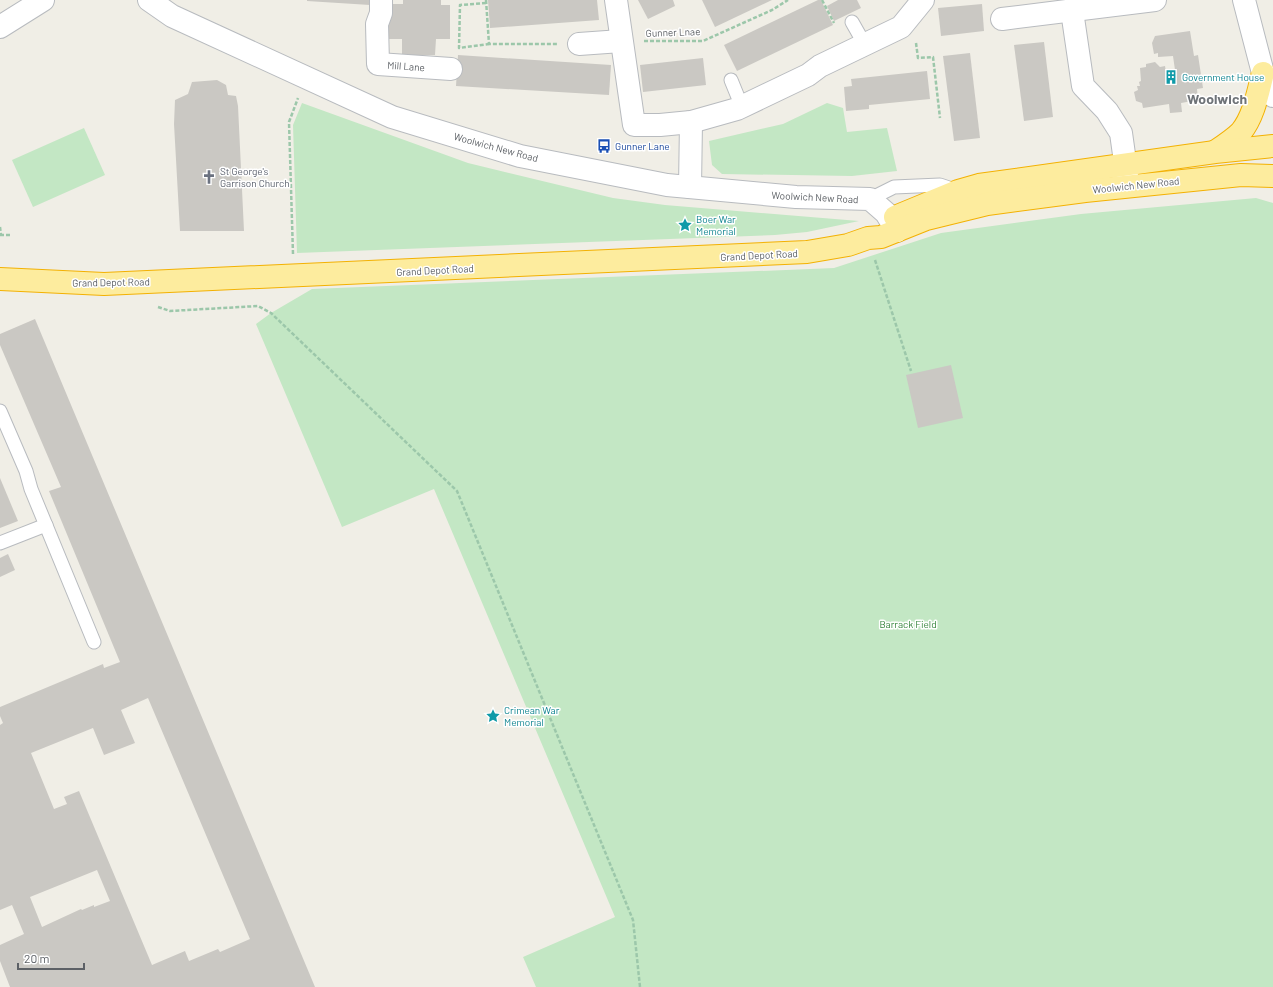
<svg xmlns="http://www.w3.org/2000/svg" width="1273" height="987" font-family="Barlow,sans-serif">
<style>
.green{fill:#c3e7c4}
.building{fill:#cac8c3;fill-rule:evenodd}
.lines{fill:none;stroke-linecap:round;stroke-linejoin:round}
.service-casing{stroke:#b8bbbf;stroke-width:15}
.minor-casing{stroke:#b8bbbf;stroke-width:24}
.tertiary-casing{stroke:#b8bbbf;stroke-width:24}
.trunk-casing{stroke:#f3b103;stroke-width:24}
.path{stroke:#9cc7aa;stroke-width:2.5;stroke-dasharray:4 2;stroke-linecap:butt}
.service{stroke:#fff;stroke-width:13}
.minor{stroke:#fff;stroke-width:22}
.tertiary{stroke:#fff;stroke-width:22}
.trunk{stroke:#fdec9e;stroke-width:22}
.labels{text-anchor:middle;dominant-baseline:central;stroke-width:3;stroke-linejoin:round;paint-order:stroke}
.street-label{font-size:10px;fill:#5d6166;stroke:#fff}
.culture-label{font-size:10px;fill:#0d838f;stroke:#fff;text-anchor:start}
.transit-label{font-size:10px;fill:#164399;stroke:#fff;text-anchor:start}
.worship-label{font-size:10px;fill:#5b616d;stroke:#fff;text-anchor:start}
.park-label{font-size:10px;fill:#36853d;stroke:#fff}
.district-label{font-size:14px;font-weight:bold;fill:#6e7378;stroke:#fff}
</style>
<rect width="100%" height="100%" fill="#f0eee6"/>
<g class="green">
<path d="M302,103L468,163L613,198L665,205L859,221L807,232L775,235L297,253L293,125Z"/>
<path d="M827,103L843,108L847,132L887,128L897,171L852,176L722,174L712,165L709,141L783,124Z"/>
<path d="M84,128L105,175L33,207L12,160Z"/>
<path d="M1256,198L1273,203V987H536L523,957L615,917L434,489L342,527L256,324L271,313L312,289L834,268L941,233L1081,214Z"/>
</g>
<g class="building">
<path d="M307,0H370V5L307,1Z"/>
<path d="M403,0H441V5H450V39H436L435,55H402V39H388L389,4H403Z"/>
<path d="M488,0H597L599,20L490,28Z"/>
<path d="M638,0H673L675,6L648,19Z"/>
<path d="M702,0H772L715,27Z"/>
<path d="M818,0H821L833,25L737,71L724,45Z"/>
<path d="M838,0H857L861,8L834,21L827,6Z"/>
<path d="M982,4L984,31L941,36L938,8Z"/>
<path d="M1190,31L1194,56L1198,55L1203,88L1197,89L1198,100L1181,103L1182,112L1170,113L1169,104L1143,108L1142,103L1136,101L1134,92L1138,90L1137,86H1140L1139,82L1141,81L1140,68L1146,67V64L1155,62L1160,67L1165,66L1166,72L1175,70L1173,56L1158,57V53L1154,54L1152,43L1155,36Z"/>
<path d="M1044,42L1053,117L1024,121L1014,45Z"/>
<path d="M970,53L980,138L954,141L943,56Z"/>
<path d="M458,55L611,65L609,95L456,86Z"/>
<path d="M703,58L706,85L643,92L640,65Z"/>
<path d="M927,71L930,99L869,105V109L846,111L844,87L852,86L851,79Z"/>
<path d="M217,80L226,85L228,95L236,96L238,106L244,231H180L174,124L175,100L188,94L192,82Z"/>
<path d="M35,319L315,987H10L0,961V945L24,934L12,905L0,910V725L3,723L0,716V707L103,664L104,668L120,662L49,491L61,487L0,345V334ZM148,698L250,939L220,952L218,949L189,961L185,951L152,965L79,791L64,797L67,804L54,809L31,753L93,728L104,755L135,743L121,710ZM97,870L110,901L94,907V905L82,910L81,909L42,927L30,897Z"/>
<path d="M951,365L963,418L918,428L906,375Z"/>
<path d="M0,478L18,521L0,528Z"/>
<path d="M8,554L15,570L0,577V558Z"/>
</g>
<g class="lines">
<defs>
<g id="service">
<path d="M852,22L865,45"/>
<path d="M731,80L742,107"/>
<path d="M870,199L894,187L940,185L958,191"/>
<path d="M0,411L26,471L31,489L94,642"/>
<path d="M0,543L46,525"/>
</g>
<g id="minor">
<path d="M149,0L172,16L392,117L520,156L667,185L796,197L870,199L886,213L897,231"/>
<path d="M381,0V13L377,24L378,64L451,69"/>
<path d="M616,0L634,125H660L691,122L737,109L808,75L820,66L901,27L923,0"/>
<path d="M1072,11L1083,86L1107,111L1121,133L1128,183"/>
<path d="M1002,19L1155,0"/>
<path d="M0,27L43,0"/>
<path d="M579,44L621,41"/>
<path d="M690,187L691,122"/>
</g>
<path id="tertiary" d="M1244,0L1263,73L1273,96"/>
<g id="trunk">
<path d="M1216,151C1225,145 1234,139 1241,132C1254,116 1258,92 1263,73"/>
<path d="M895,217L958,191L979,185L1215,152L1273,146"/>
<path d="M0,279L104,284L807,252L848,245L868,238L881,237L926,219L987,204L1085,191L1241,175L1273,176"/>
</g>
</defs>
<use href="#service" class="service-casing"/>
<use href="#minor" class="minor-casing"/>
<use href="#tertiary" class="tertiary-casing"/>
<use href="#trunk" class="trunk-casing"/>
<g class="path">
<path d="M486,0L489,44H558"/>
<path d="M822,0L834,23"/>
<path d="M486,3L460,5L459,48L489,44"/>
<path d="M644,41H703L772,10L788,0"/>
<path d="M916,43L918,58L933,57L940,118"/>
<path d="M0,227L1,235"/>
<path d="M0,235H12"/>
<path d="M293,254L289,122L298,98"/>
<path d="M875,260L911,371"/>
<path d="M158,307L170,311L258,306L271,313L457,491L633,920L640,987"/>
</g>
<use href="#service" class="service"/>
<use href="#minor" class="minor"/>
<use href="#tertiary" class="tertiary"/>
<use href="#trunk" class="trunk"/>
</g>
<defs>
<symbol id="building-bare" viewBox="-9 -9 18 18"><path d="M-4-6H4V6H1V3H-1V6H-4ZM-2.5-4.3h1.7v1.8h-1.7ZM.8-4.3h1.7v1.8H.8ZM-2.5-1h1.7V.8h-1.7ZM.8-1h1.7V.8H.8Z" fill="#0f9aa8" stroke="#fff" stroke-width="2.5" paint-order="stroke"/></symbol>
<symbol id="bus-bare" viewBox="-9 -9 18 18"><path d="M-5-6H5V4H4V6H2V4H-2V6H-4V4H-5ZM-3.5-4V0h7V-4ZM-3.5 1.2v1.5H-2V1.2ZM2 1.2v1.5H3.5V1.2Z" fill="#1a4fb4" stroke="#fff" stroke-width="2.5" paint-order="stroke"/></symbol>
<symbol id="church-bare" viewBox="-9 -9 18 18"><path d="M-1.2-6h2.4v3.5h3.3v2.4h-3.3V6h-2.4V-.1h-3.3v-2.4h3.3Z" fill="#6b7280" stroke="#fff" stroke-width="2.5" paint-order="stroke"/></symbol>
<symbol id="sight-bare" viewBox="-9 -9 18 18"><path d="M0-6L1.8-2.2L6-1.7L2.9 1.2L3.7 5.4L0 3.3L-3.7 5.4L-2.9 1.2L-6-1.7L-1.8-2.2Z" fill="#0f9aa8" stroke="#fff" stroke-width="2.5" paint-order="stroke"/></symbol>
</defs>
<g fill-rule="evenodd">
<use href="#building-bare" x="1161" y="67" width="20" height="20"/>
<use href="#bus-bare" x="594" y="136" width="20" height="20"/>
<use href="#church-bare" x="199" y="167" width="20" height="20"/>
<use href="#sight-bare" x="675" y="215" width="20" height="20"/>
<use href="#sight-bare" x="483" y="706" width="20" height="20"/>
</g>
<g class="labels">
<g class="street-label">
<text transform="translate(673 32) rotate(-2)">Gunner Lnae</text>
<text transform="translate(406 66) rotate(4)">Mill Lane</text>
<text transform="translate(496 147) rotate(15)">Woolwich New Road</text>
<text transform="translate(1136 185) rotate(-6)">Woolwich New Road</text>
<text transform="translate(815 197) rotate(3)">Woolwich New Road</text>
<text transform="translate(759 255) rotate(-3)">Grand Depot Road</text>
<text transform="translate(435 270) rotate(-3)">Grand Depot Road</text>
<text transform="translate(111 282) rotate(-1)">Grand Depot Road</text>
</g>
<g class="culture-label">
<text x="1182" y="77">Government House</text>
<text x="696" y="219">Boer War<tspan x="696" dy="12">Memorial</tspan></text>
<text x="504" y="710">Crimean War<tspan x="504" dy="12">Memorial</tspan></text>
</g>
<g class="transit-label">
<text x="615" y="146">Gunner Lane</text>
</g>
<g class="worship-label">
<text x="220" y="171">St George's<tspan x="220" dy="12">Garrison Church</tspan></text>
</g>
<g class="park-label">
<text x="908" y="624">Barrack Field</text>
</g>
<g class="district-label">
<text x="1217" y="98">Woolwich</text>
</g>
</g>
<path d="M18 963v6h66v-6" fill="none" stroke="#5d6166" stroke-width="2"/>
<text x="24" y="963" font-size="12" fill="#5d6166" stroke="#ffffff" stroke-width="3" paint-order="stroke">20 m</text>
</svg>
